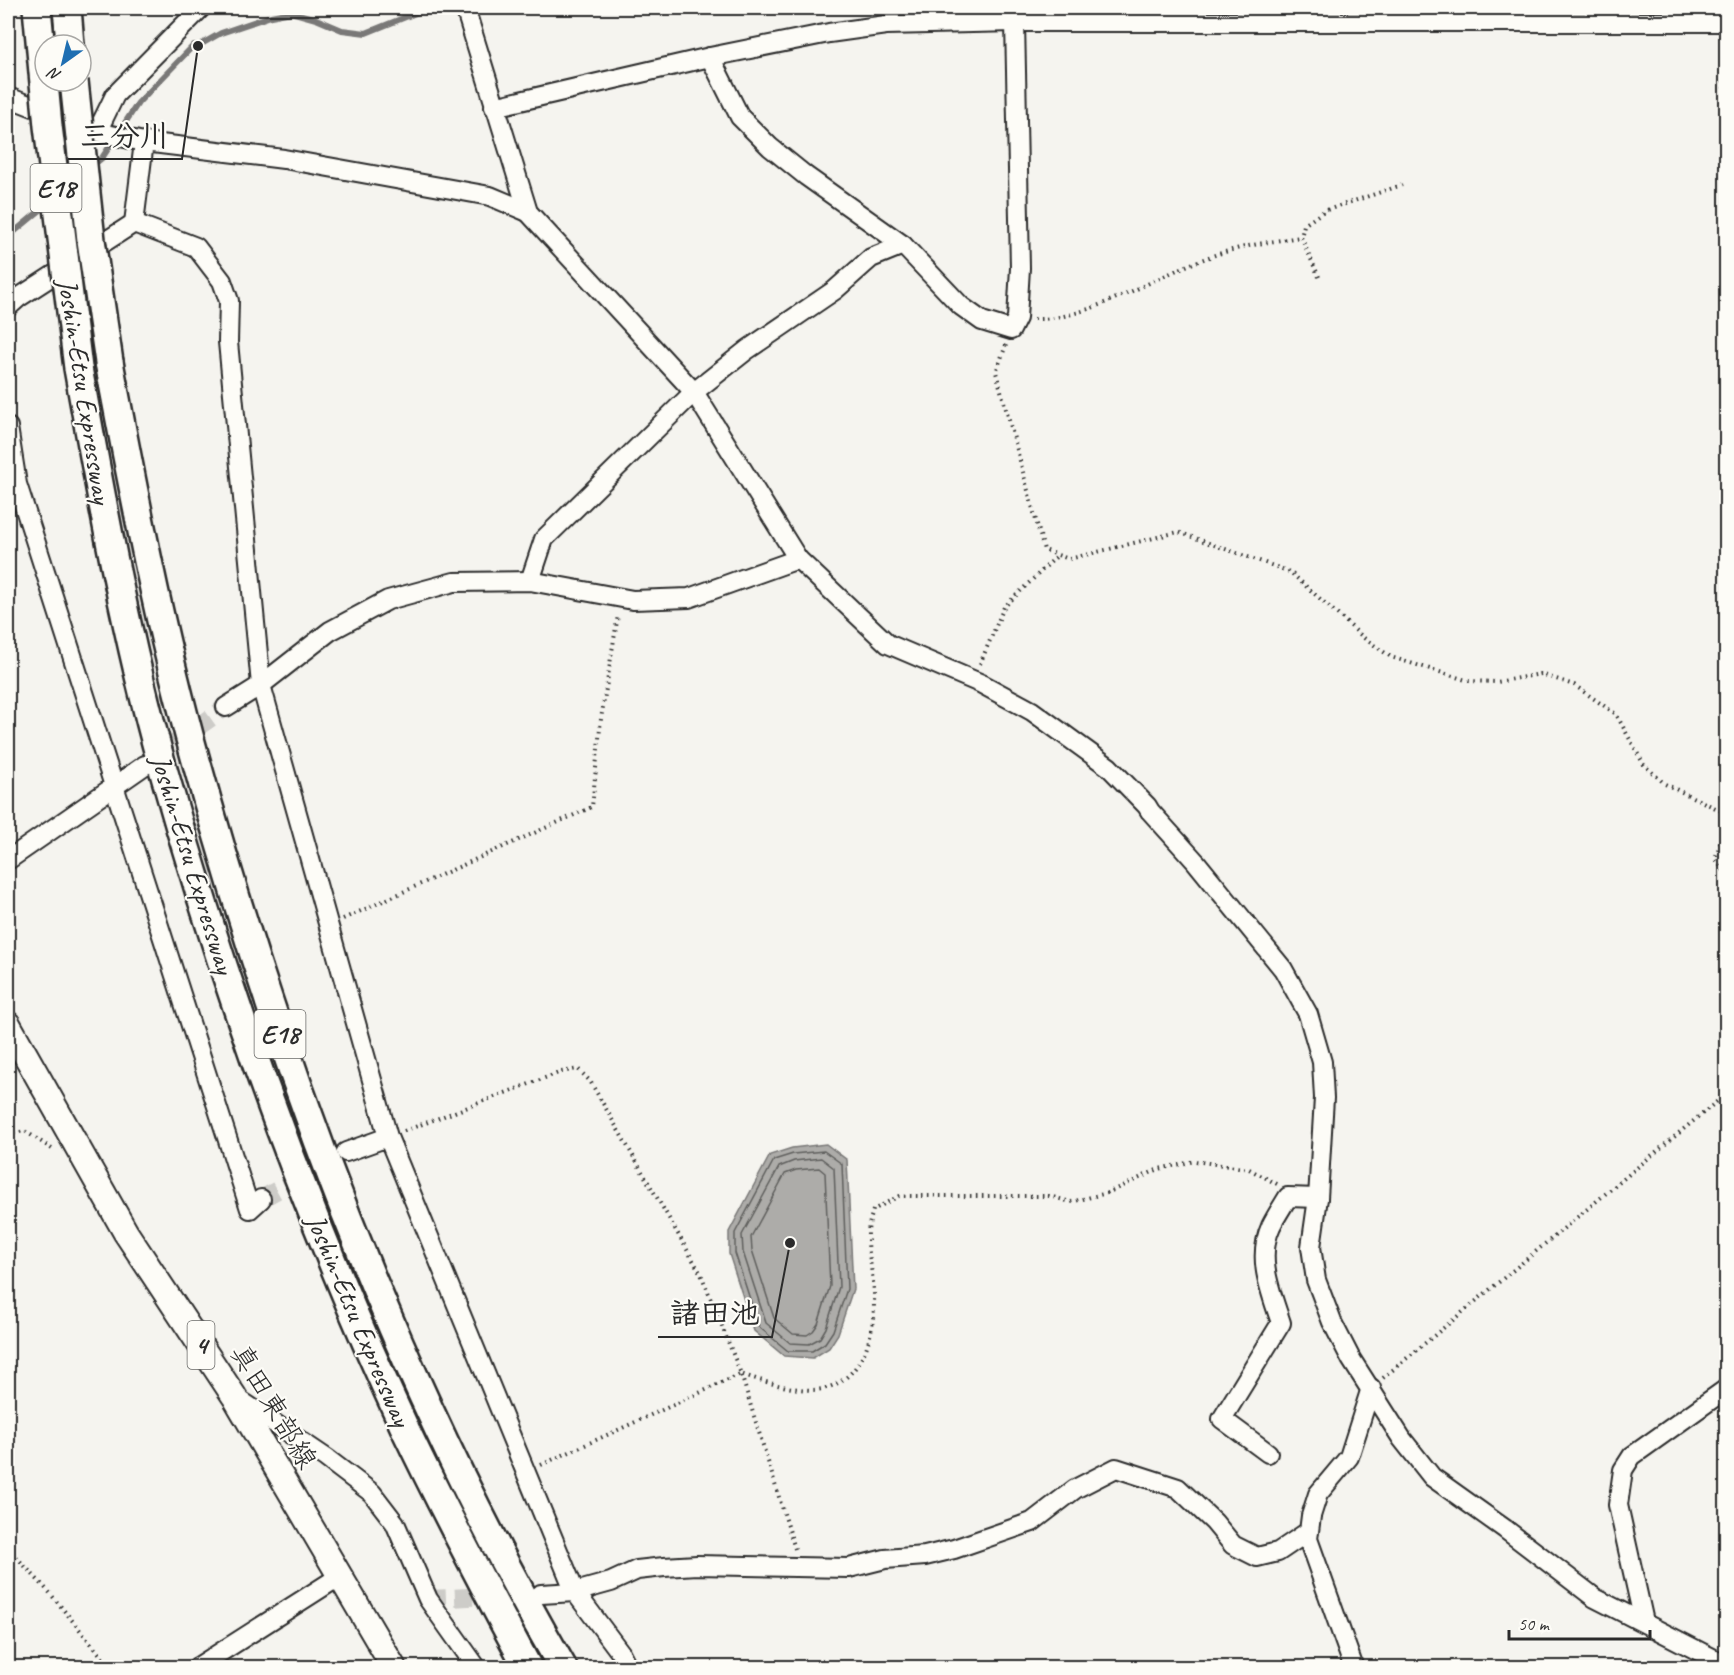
<svg xmlns="http://www.w3.org/2000/svg" width="1734" height="1675" font-family="Caveat,'Klee One',sans-serif">
<style>
.water{fill:#adaca9;stroke:#797877;stroke-width:1.5}
.lines{fill:none;stroke-linecap:round;stroke-linejoin:round}
.shore{stroke:#5f5f5d;stroke-width:1.5}
.stream{stroke:#797877;stroke-width:6}
.minor-tunnel{stroke:#cdccc8;stroke-width:18;stroke-dasharray:18 9;stroke-linecap:butt}
.minor-casing{stroke:#2b2b2b;stroke-width:22}
.major-casing{stroke:#2b2b2b;stroke-width:28}
.highway-casing{stroke:#2b2b2b;stroke-width:32}
.path{stroke:#2b2b2b;stroke-width:4;stroke-dasharray:1.5 4.5;stroke-linecap:butt}
.minor{stroke:#fdfcf7;stroke-width:18}
.major{stroke:#fdfcf7;stroke-width:24}
.highway{stroke:#fdfcf7;stroke-width:27}
.highway-bridge-casing{stroke:#2b2b2b;stroke-width:32;stroke-linecap:butt}
.highway-bridge{stroke:#fdfcf7;stroke-width:27}
.labels{text-anchor:middle;dominant-baseline:central;stroke-width:4.5;stroke-linejoin:round;paint-order:stroke}
.shield{fill:#fdfcf7;stroke:#6a6a68;stroke-width:1.5}
.shield-label{font-size:27px;font-weight:bold;fill:#2b2b2b}
.street-label{font-size:28px;fill:#2b2b2b;stroke:#fdfcf7}
.leader{fill:none;stroke:#2b2b2b;stroke-width:2}
.callout-dot{fill:#2b2b2b;stroke:#fdfcf7;stroke-width:2}
.callout-label{font-size:30px;text-anchor:middle;font-weight:bold;fill:#2b2b2b;stroke:#fdfcf7;stroke-width:4.5;stroke-linejoin:round;paint-order:stroke}
</style>
<rect width="100%" height="100%" fill="#f5f4ef"/>
<filter id="ink" filterUnits="userSpaceOnUse"><feTurbulence type="fractalNoise" baseFrequency=".0167" numOctaves="2"/><feDisplacementMap in="SourceGraphic" scale="12" xChannelSelector="R" yChannelSelector="G"/><feConvolveMatrix kernelMatrix="1 2 1 2 8 2 1 2 1" color-interpolation-filters="sRGB"/></filter>
<g filter="url(#ink)">
<path class="water" d="M826,1144L847,1160L853,1289L838,1334L829,1348L813,1358L784,1356L754,1331L729,1254V1232L770,1155L792,1148Z"/>
<g class="lines">
<g class="shore">
<path d="M824,1151L842,1164L847,1289L833,1331L825,1343L812,1351H788L759,1327L735,1253V1233L774,1160L793,1154Z"/>
<path d="M821,1158L834,1168L839,1287L826,1328L820,1338L809,1344L790,1343L766,1323L743,1252L742,1235L779,1167L794,1161Z"/>
<path d="M819,1168L825,1173L830,1286L818,1324L813,1331L807,1335L793,1334L774,1318L752,1250L751,1237L785,1174L796,1170Z"/>
</g>
<g class="stream">
<path d="M91,167L102,158L138,103L194,45L198,46L221,33L271,16L291,12L316,19L342,30L366,33L428,8"/>
<path d="M8,237L49,203"/>
</g>
<g class="minor-tunnel">
<path d="M152,760L226,707"/>
<path d="M261,1199L337,1157"/>
<path d="M428,1599L530,1594"/>
</g>
<defs>
<g id="minor">
<path d="M465,8L528,212L694,392L798,559L888,644L982,684L1032,711L1109,767L1147,806L1150,811L1196,862L1283,969L1308,1014L1322,1062L1324,1098L1318,1198L1311,1247L1316,1280L1332,1322L1351,1359L1402,1439L1432,1477L1505,1529L1595,1598L1726,1665"/>
<path d="M710,57L740,117L770,147L806,176L903,245L961,306L982,321L1011,330L1017,318L1020,268L1015,22"/>
<path d="M8,97L97,132L144,142L284,159L490,196L528,212"/>
<path d="M494,107L710,57L829,33L886,25L1015,22H1726"/>
<path d="M97,132L115,95L201,8"/>
<path d="M134,223L196,247L222,281L229,301L228,342L261,685L388,1137L575,1592L620,1652L628,1668"/>
<path d="M134,223L144,142"/>
<path d="M8,307L18,298L134,223"/>
<path d="M8,427L17,484L250,1209L261,1199"/>
<path d="M530,581L544,539L694,392L747,350L835,290L871,258L903,245"/>
<path d="M226,707L261,685L330,631L388,600L454,582L530,581L633,600L689,598L798,559"/>
<path d="M8,860L145,765"/>
<path d="M346,1152L388,1137"/>
<path d="M237,1398L326,1458L372,1493L395,1523L428,1599L477,1668"/>
<path d="M1268,1453L1222,1419L1281,1323C1271,1292 1256,1259 1271,1226C1276,1216 1282,1207 1288,1197L1318,1198"/>
<path d="M541,1594L575,1592L611,1582L637,1570L664,1567L697,1565L849,1568L885,1559L925,1556L954,1549L1032,1522L1075,1489L1116,1468L1178,1488L1214,1522L1233,1545L1257,1557L1278,1552L1309,1531"/>
<path d="M1644,1622L1618,1505L1623,1470L1632,1456L1726,1389"/>
<path d="M196,1668L340,1576"/>
<path d="M1354,1668L1308,1539L1311,1516L1318,1494L1349,1457L1371,1388"/>
</g>
<path id="major" d="M8,1024L126,1233L234,1396L394,1668"/>
<g id="highway">
<path d="M67,8L70,45"/>
<path d="M109,362C134,494 159,627 195,757C281,1069 400,1387 563,1668"/>
<path d="M78,368C102,502 126,637 163,769C227,996 307,1218 407,1433C445,1512 486,1590 528,1668"/>
</g>
</defs>
<use href="#minor" class="minor-casing"/>
<use href="#major" class="major-casing"/>
<use href="#highway" class="highway-casing"/>
<g class="path">
<path d="M1722,39L1726,116"/>
<path d="M1319,277L1301,237L1304,225L1324,211L1402,185"/>
<path d="M1034,319C1090,321 1161,272 1215,255C1243,246 1272,241 1301,237"/>
<path d="M1006,345L996,372L1044,550L1069,559L1178,532L1290,572L1364,638L1391,657L1469,681L1497,682L1541,674L1574,685L1616,714L1644,765L1665,784L1726,813"/>
<path d="M980,664L1004,607L1058,555"/>
<path d="M1726,826L1715,859L1726,873"/>
<path d="M343,919L592,807L601,719L618,615"/>
<path d="M404,1131L561,1072L578,1069L590,1081L701,1274L741,1374L795,1549"/>
<path d="M8,1134L25,1131L55,1151"/>
<path d="M1383,1378L1726,1094"/>
<path d="M541,1465L741,1374C761,1381 805,1395 826,1388C863,1377 874,1336 874,1302C875,1279 867,1256 868,1233C868,1226 871,1218 873,1210L899,1196H1049L1071,1202L1107,1193L1159,1169L1195,1161L1249,1169L1279,1185"/>
<path d="M8,1548L49,1592L111,1668"/>
</g>
<use href="#minor" class="minor"/>
<use href="#major" class="major"/>
<use href="#highway" class="highway"/>
<defs>
<g id="highway-bridge">
<path d="M37,8L48,126L78,368"/>
<path d="M74,81L91,240L109,362"/>
</g>
</defs>
<use href="#highway-bridge" class="highway-bridge-casing"/>
<use href="#highway-bridge" class="highway-bridge"/>
</g>
</g>
<g class="labels">
<g class="shield">
<rect x="30.5" y="164" width="51" height="48" rx="4.5"/>
<rect x="254.5" y="1010" width="51" height="48" rx="4.5"/>
<rect x="187.5" y="1321" width="27" height="48" rx="4.5"/>
</g>
<g class="shield-label">
<text x="56" y="188">E18</text>
<text x="280" y="1034">E18</text>
<text x="201" y="1345">4</text>
</g>
<g class="street-label">
<text transform="translate(85 391) rotate(81)">Joshin-Etsu Expressway</text>
<text transform="translate(193 864) rotate(73)">Joshin-Etsu Expressway</text>
<text transform="translate(359 1320) rotate(67)">Joshin-Etsu Expressway</text>
<text transform="translate(274 1406) rotate(59)">真田東部線</text>
</g>
</g>
<path class="leader" d="M198 46L182 159H68M790 1243L772 1337H658"/>
<g class="callout-dot">
<circle cx="198" cy="46" r="6"/>
<circle cx="790" cy="1243" r="6"/>
</g>
<g class="callout-label">
<text x="125" y="146">三分川</text>
<text x="715" y="1323">諸田池</text>
</g>
<rect width="1734" height="1675" fill="none" stroke="#fdfcf7" stroke-width="30"/>
<rect x="15" y="15" width="1704" height="1645" fill="none" stroke="#2b2b2b" stroke-width="2" filter="url(#ink)"/>
<g transform="translate(63 63) rotate(214)"><circle r="28" fill="#fdfcf7" stroke="#a9a8a5" stroke-width="1.5"/>
<path d="M0-4.5L10 22L0 15L-10 22Z" fill="#1f6fb2"/>
<text y="-9" font-size="16" font-weight="bold" text-anchor="middle" fill="#2b2b2b">N</text>
</g>
<path d="M1509 1630v9h141v-9" fill="none" stroke="#2b2b2b" stroke-width="3"/>
<text x="1518" y="1630" font-size="18" fill="#2b2b2b" stroke="#fdfcf7" stroke-width="4.5" paint-order="stroke">50 m</text>
</svg>
